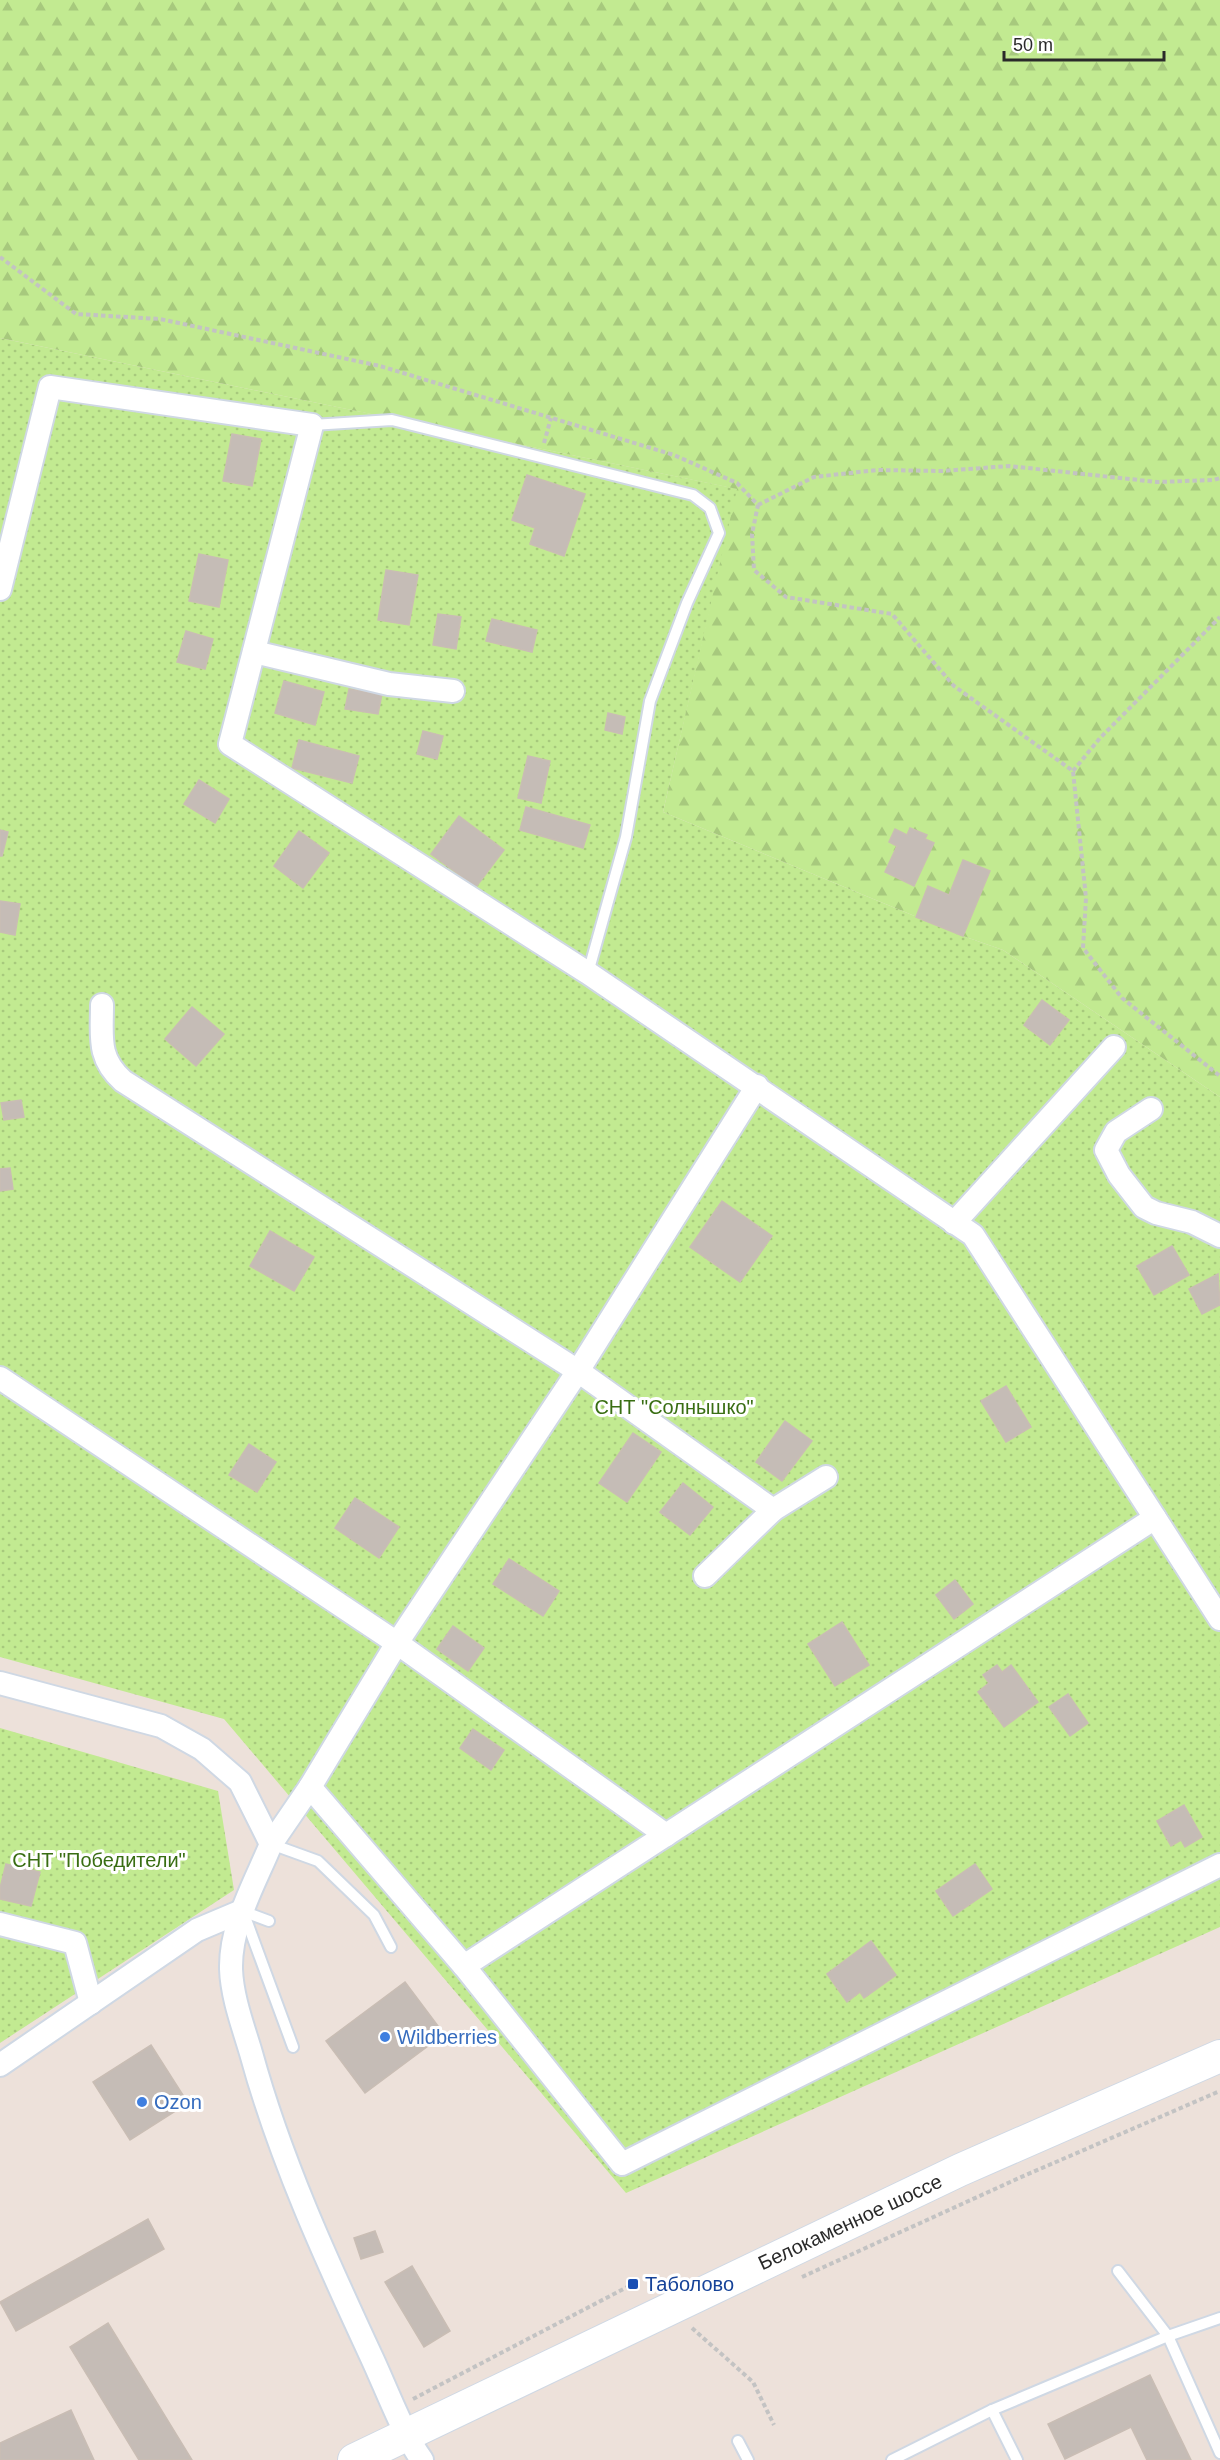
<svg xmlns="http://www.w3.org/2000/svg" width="1220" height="2460" font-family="Helvetica,sans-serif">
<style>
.green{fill:url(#green-dots)}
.forest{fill:url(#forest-firs)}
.building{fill:#c5bcb6;stroke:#c9bdb4;stroke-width:1.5}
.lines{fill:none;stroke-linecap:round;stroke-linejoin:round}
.lane-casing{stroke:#cfd8e4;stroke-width:14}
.street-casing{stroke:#cfd8e4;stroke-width:26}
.secondary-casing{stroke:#cfd8e4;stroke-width:34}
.path{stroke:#c3c3c3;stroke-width:4;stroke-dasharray:4.5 3;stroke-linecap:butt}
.lane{stroke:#fff;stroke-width:10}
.street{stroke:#fff;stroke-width:22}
.secondary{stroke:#fff;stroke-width:32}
.shop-dot{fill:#3f7fe0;stroke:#fff;stroke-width:2}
.transit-dot{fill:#1a4fb4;stroke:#fff;stroke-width:2}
.labels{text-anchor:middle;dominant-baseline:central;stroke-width:6;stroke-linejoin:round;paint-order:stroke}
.park-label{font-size:20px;fill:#396e13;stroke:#fff}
.shop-label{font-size:20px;fill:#366cbe;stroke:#fff;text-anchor:start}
.street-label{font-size:20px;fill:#2a2a2a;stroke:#fff}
.transit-label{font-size:20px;fill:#164399;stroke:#fff;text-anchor:start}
</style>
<defs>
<pattern id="green-dots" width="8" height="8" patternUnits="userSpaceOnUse" patternTransform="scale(1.5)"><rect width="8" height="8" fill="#c2ea91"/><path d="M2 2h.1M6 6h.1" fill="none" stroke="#a7c97d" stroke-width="1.8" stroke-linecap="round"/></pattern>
<pattern id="forest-firs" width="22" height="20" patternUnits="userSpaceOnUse" patternTransform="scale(1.5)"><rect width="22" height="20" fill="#c2ea91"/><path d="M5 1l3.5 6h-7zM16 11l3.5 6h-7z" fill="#a7c97d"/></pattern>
</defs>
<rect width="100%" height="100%" fill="#ede1da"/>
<g class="green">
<path d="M0,338L738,489L663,812L963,936L1003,950L1220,1097V1927L626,2193L224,1719L0,1657Z"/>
<path d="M0,1728L218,1791L234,1890L0,2043Z"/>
</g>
<path class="forest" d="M0,0H1220V1097L1003,950L963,936L663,812L737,489L0,338Z"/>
<g class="building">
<path d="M232,434L261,439L252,486L223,481Z"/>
<path d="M527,475L585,494L564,556L530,544L535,528L512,520Z"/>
<path d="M199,554L228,560L219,607L189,601Z"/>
<path d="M386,570L418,575L409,625L378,620Z"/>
<path d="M438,614L461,617L456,649L433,645Z"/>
<path d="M492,619L537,630L532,652L486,641Z"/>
<path d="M186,631L213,639L205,669L177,662Z"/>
<path d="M284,681L324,692L315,725L275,713Z"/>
<path d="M349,689L382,694L378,714L345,709Z"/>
<path d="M608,713L625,717L622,734L605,730Z"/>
<path d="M423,731L443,736L437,759L417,754Z"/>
<path d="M299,740L359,756L352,783L292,768Z"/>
<path d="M528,756L550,761L541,803L518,798Z"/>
<path d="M199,780L229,799L215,823L184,804Z"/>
<path d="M526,807L590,825L583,848L520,830Z"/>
<path d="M459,816L504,850L476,887L431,854Z"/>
<path d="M910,828L927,835L925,839L934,843L914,886L885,872L897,846L889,842L895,829L907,835Z"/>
<path d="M0,830L8,832L2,856H0Z"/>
<path d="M299,831L329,853L303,888L274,866Z"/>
<path d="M963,860L990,871L963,936L916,917L928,886L949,895Z"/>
<path d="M0,901L20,904L15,935L0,932Z"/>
<path d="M1042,1000L1069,1020L1050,1045L1024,1025Z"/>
<path d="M192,1007L224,1034L196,1066L165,1039Z"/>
<path d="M21,1100L24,1117L4,1120L1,1103Z"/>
<path d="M10,1168L13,1189L0,1191V1169Z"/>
<path d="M722,1201L772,1236L740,1282L690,1247Z"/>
<path d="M270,1231L314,1257L294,1291L250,1266Z"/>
<path d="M1172,1246L1189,1275L1154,1295L1137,1266Z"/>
<path d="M1218,1274L1220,1305L1202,1314L1189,1289Z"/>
<path d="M1006,1386L1031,1427L1006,1442L981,1401Z"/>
<path d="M785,1421L812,1441L782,1481L756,1462Z"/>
<path d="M633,1433L661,1452L627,1502L599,1483Z"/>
<path d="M249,1444L276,1462L257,1492L229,1475Z"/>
<path d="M683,1483L713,1507L690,1535L660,1512Z"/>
<path d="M355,1498L399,1527L379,1558L335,1528Z"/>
<path d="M509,1559L559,1591L543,1616L493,1584Z"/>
<path d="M955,1580L973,1604L954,1619L936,1595Z"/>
<path d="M842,1622L869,1665L835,1686L808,1644Z"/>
<path d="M453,1626L484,1648L468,1671L437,1649Z"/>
<path d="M997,1665L1002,1672L1011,1665L1038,1702L1004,1727L978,1692L989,1683L983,1675Z"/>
<path d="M1068,1694L1088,1723L1070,1736L1049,1707Z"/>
<path d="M473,1729L504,1750L491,1770L460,1748Z"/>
<path d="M1184,1805L1202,1837L1185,1847L1181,1840L1171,1846L1157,1821Z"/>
<path d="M6,1864L40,1872L31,1906L0,1899V1888Z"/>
<path d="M975,1864L992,1889L953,1916L936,1891Z"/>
<path d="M871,1941L896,1975L864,1998L860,1992L847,2002L827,1974Z"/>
<path d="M405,1982L444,2034L365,2093L326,2041Z"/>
<path d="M151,2045L188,2103L130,2140L93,2082Z"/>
<path d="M148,2219L164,2249L16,2331L0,2302Z"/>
<path d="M375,2231L383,2252L361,2259L354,2238Z"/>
<path d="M412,2266L450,2331L424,2347L385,2282Z"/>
<path d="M108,2323L192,2460H139L70,2347Z"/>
<path d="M1150,2375L1191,2460H1147L1131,2427L1065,2459L1048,2424Z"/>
<path d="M71,2410L94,2460H0V2443Z"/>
</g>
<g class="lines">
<defs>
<g id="lane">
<path d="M312,425L392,420L693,495L710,508L719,533L687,603L650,701L626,837L588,973"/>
<path d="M271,1844L318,1861L374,1915L391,1947"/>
<path d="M242,1911L269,1921"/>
<path d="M244,1914L293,2047"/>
<path d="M1220,2318L1168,2336L1220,2453"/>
<path d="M992,2410L1017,2460"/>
<path d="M738,2441L748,2460"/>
<path d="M892,2460L992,2410L1168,2336L1118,2271"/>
</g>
<g id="street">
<path d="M0,589L50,387L312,425L230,744L588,973L973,1235L1220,1619"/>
<path d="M254,652L389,684L453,691"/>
<path d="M102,1005C102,1037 97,1058 123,1081L578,1371L773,1510"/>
<path d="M1151,1109L1116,1132L1106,1150L1119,1175L1144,1207L1156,1213L1192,1222L1220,1236"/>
<path d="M954,1223L1114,1047"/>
<path d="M0,1378L397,1643L666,1835"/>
<path d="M705,1576L773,1510L826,1477"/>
<path d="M0,1683L161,1726L202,1749L240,1782L271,1844C255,1883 230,1925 231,1969C232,1997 243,2026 251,2053C280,2159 326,2259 372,2358C386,2388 403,2434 422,2460"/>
<path d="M310,1787L464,1966L622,2164L1220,1865"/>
<path d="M271,1844L310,1787L397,1643L578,1371L757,1086"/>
<path d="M0,1924L75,1943L91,2003"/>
<path d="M464,1966L1155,1518"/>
<path d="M0,2065L197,1930L242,1911"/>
</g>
<path id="secondary" d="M354,2460L960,2170L1220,2056"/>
</defs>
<use href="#lane" class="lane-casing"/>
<use href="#street" class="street-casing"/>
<use href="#secondary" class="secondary-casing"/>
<g class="path">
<path d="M0,257L76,314L160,319L380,366L674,455L737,483L758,505L752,534L754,570L786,597L892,614L954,686L1073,771L1086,898L1083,948L1122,998L1220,1076"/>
<path d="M544,443L551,418"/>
<path d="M758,505L814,477L877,470L942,471L1009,466L1157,482L1214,480L1220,478"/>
<path d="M1073,771L1100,738L1220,617"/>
<path d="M802,2277L1019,2178L1220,2091"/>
<path d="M692,2328L753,2382L774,2425"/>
<path d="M413,2399L633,2284"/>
</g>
<use href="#lane" class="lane"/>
<use href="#street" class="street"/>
<use href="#secondary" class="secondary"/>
</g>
<g class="shop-dot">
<circle cx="385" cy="2037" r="6"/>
<circle cx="142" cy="2102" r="6"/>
</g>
<rect class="transit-dot" x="627" y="2278" width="12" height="12" rx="3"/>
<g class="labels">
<g class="park-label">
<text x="674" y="1407">СНТ "Солнышко"</text>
<text x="99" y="1860">СНТ "Победители"</text>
</g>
<g class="shop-label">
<text x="397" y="2037">Wildberries</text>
<text x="154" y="2102">Ozon</text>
</g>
<g class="street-label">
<text transform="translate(850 2222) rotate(-25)">Белокаменное шоссе</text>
</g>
<g class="transit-label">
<text x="645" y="2284">Таболово</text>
</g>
</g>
<path d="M1004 51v9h160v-9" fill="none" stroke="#2a2a2a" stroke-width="3"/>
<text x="1013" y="51" font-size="18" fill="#2a2a2a" stroke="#ffffff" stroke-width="4.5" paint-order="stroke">50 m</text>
</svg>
